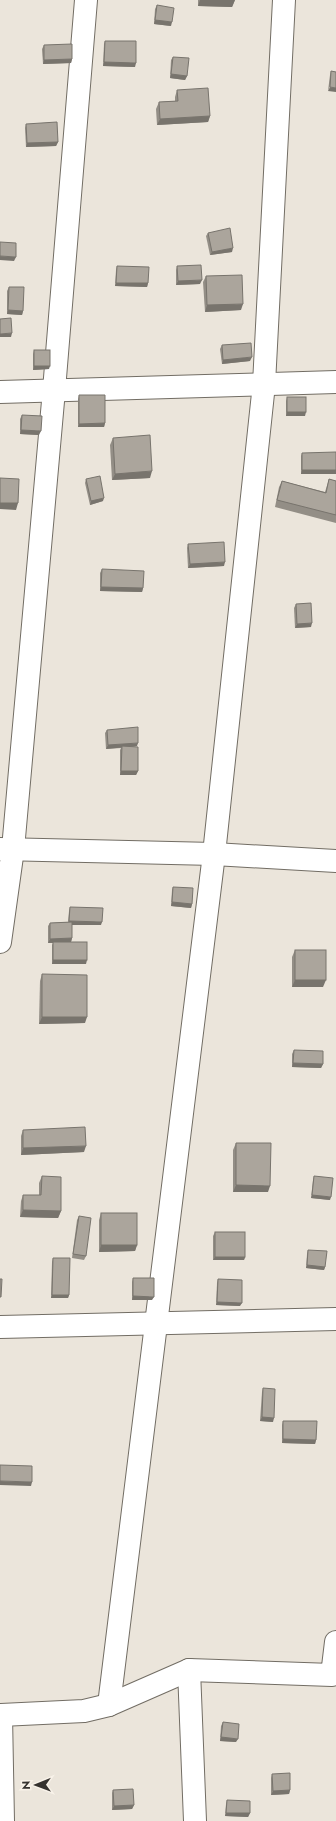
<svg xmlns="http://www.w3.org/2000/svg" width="336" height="1821" font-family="Jost,sans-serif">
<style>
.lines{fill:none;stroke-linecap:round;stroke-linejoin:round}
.minor-casing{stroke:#726d64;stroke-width:24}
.minor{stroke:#fff;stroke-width:22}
.wall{fill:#938e86}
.shaded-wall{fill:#78746d}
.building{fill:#aba59c;stroke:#78746d}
</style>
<rect width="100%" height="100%" fill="#ebe5db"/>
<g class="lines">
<defs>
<g id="minor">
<path d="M0,392L336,382"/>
<path d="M0,849L214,854L336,861"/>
<path d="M0,942L13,849L54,390L86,0"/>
<path d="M0,1327L336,1319"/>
<path d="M189,1670L195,1821"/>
<path d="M109,1705L214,854L264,384L284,0"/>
<path d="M3,1821L1,1715L84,1711L109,1705L189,1670L332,1675L336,1642"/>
</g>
</defs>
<use href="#minor" class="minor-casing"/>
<use href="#minor" class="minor"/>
</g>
<g class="wall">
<path d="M198,0H235L232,7L198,6Z"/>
<path d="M157,5L171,26L154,24L155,9Z"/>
<path d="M105,41L135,67L103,66L104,44Z"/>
<path d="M44,45L72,59L71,63L43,64L42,49Z"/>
<path d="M173,57L187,76L185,80L170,78L171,60Z"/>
<path d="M331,71L336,72L328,91L330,75Z"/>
<path d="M177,90L210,116L208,122L157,125L156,109L159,102L175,101V97Z"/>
<path d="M26,124L58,142L56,146L26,147L25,128Z"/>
<path d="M208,233L232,252L210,255L206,236Z"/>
<path d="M117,266L148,283L147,287L115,286L116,270Z"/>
<path d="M177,266L200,284L176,285V270Z"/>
<path d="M206,276L241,310L205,312L203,282Z"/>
<path d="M9,287L23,311L22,315L7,314V291Z"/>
<path d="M222,345L250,361L222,364L220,349Z"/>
<path d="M34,350L49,369L33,370V354Z"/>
<path d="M79,395L105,423L104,427H78V399Z"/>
<path d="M287,397L305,416H286V401Z"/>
<path d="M22,415L39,435L20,434V419Z"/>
<path d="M113,438L150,478L112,480L110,445Z"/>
<path d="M302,453L336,474H301V456Z"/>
<path d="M86,479L103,501L90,505L85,483Z"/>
<path d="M329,479L336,481V523L275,507L279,487L282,481L325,492Z"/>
<path d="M188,544L224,566L188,568L187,548Z"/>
<path d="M102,569L143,588L142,592L100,591V573Z"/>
<path d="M296,604L311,627L295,628L294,608Z"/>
<path d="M107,730L137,746L132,747L138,771L136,775H120V750L121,748L106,749L105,733Z"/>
<path d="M173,887L192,904L191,908L171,906L172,890Z"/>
<path d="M70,907L101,925H72V938L71,942L86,964H52V945L53,943H48V926L50,923L68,922L69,911Z"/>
<path d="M295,950L323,987H292V957Z"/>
<path d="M42,974L85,1023L39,1024L40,981Z"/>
<path d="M294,1050L323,1064L321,1068L292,1067V1054Z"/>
<path d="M23,1130L84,1152L21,1155V1136Z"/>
<path d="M236,1143L268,1192H233V1150Z"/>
<path d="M42,1176L61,1211L58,1218L20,1217L21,1201L23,1195H39V1183Z"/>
<path d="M314,1176L330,1200L311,1198L313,1180Z"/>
<path d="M101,1213L137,1245L135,1251L99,1252V1220Z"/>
<path d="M79,1216L86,1256L84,1260L72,1258L77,1220Z"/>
<path d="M215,1232L245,1257L244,1260H213V1236Z"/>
<path d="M308,1250L325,1267L324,1270L306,1268L307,1254Z"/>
<path d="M53,1258L69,1295L68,1298H51L52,1262Z"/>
<path d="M133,1278L152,1300H132V1282Z"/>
<path d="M218,1279L240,1306L216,1305L217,1283Z"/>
<path d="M263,1388L273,1422L260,1421L262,1392Z"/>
<path d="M283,1421L316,1440L315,1444L282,1443V1425Z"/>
<path d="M223,1722L236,1742L220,1741L221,1726Z"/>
<path d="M272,1774L290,1790L289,1794L271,1795V1778Z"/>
<path d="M113,1790L134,1805L132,1809L112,1810V1793Z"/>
<path d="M227,1800L250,1813L248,1817L225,1816L226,1804Z"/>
</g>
<g class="shaded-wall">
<path d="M200,0H235L232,7L198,6Z"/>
<path d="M155,20L172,22L171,26L154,24Z"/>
<path d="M72,59L71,63L43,64L44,60Z"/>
<path d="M104,62L136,63L135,67L103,66Z"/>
<path d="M171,74L187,76L185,80L170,78Z"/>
<path d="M330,87L336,88V92L328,91Z"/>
<path d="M210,116L208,122L157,125L160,119Z"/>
<path d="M58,142L56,146L26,147L27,143Z"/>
<path d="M233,248L232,252L210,255L212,252Z"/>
<path d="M0,256L16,257L14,261L0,260Z"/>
<path d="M202,280L200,284L176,285L178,281Z"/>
<path d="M116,283H148L147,287L115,286Z"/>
<path d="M243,304L241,310L205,312L207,305Z"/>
<path d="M8,310L23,311L22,315L7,314Z"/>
<path d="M12,333L11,337H0V334Z"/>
<path d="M252,357L250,361L222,364L223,360Z"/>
<path d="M34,366H50L49,369L33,370Z"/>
<path d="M287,412H306L305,416H286Z"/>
<path d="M105,423L104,427H78L79,424Z"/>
<path d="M21,430L41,431L39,435L20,434Z"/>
<path d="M302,470H336V474H301Z"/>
<path d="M152,471L150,478L112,480L115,474Z"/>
<path d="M104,498L103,501L90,505L91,501Z"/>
<path d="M0,503H18L16,510L0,509Z"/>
<path d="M225,562L224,566L188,568L190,564Z"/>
<path d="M101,587L143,588L142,592L100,591Z"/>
<path d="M312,623L311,627L295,628L297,624Z"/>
<path d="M138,743L137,746L106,749L108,745Z"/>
<path d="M121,771H138L136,775H120Z"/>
<path d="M172,902L192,904L191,908L171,906Z"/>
<path d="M69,921L102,922L101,925H68Z"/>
<path d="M72,938L71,942L48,943L50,939Z"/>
<path d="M53,960H87L86,964H52Z"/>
<path d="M295,980H326L323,987H292Z"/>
<path d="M42,1017H87L85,1023L39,1024Z"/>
<path d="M293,1063L323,1064L321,1068L292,1067Z"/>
<path d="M86,1146L84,1152L21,1155L23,1148Z"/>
<path d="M236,1185L270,1186L268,1192H233Z"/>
<path d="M312,1195L331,1197L330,1200L311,1198Z"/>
<path d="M23,1210L61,1211L58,1218L20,1217Z"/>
<path d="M101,1245H137L135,1251L99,1252Z"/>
<path d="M215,1257H245L244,1260H213Z"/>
<path d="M307,1265L325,1267L324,1270L306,1268Z"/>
<path d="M52,1295H69L68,1298H51Z"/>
<path d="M133,1296L154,1297L152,1300H132Z"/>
<path d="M217,1302L242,1303L240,1306L216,1305Z"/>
<path d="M262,1417L274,1418L273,1422L260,1421Z"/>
<path d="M283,1439L316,1440L315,1444L282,1443Z"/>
<path d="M0,1481L32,1482L31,1486L0,1485Z"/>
<path d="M221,1737L238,1739L236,1742L220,1741Z"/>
<path d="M290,1790L289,1794L271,1795L273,1791Z"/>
<path d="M134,1805L132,1809L112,1810L114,1806Z"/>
<path d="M226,1813H250L248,1817L225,1816Z"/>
</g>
<g class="building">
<path d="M157,5L174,8L172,22L155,20Z"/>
<path d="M105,41H136V63L104,62Z"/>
<path d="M72,44V59L44,60V45Z"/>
<path d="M173,57L189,58L187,76L171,74Z"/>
<path d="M331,71L336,72V88L330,87Z"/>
<path d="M208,88L210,116L160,119L159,102L178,101L177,90Z"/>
<path d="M57,122L58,142L27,143L26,124Z"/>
<path d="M230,228L233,248L212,252L208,233Z"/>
<path d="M0,242L16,243V257L0,256Z"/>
<path d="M201,265L202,280L178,281L177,266Z"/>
<path d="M117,266L149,267L148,283H116Z"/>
<path d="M242,275L243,304L207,305L206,276Z"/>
<path d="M9,287H24L23,311L8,310Z"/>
<path d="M11,318L12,333L0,334V319Z"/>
<path d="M251,343L252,357L223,360L222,345Z"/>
<rect x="34" y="350" width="16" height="16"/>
<path d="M79,395H105V423L79,424Z"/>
<rect x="287" y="397" width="19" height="15"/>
<path d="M22,415L42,416L41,431L21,430Z"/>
<path d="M150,435L152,471L115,474L113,438Z"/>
<path d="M336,452V470H302V453Z"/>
<path d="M100,476L104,498L91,501L86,479Z"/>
<path d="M0,478L19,479L18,503H0Z"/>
<path d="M329,479L336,481V515L277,500L282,481L326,493Z"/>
<path d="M224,542L225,562L190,564L188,544Z"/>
<path d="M102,569L144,571L143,588L101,587Z"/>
<path d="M311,603L312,623L297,624L296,604Z"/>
<path d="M138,727V743L108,745L107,730Z"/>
<path d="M122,746L138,747V771H121Z"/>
<path d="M173,887L193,888L192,904L172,902Z"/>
<path d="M70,907L103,908L102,922L69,921Z"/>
<path d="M72,922V938L50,939V923Z"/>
<rect x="53" y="942" width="34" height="18"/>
<rect x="295" y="950" width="31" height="30"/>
<path d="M42,974L87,975V1017H42Z"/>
<path d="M294,1050L323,1051V1064L293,1063Z"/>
<path d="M85,1127L86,1146L23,1148V1130Z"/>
<path d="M236,1143H271L270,1186L236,1185Z"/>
<path d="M42,1176L61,1177V1211L23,1210V1195H41Z"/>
<path d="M314,1176L333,1178L331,1197L312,1195Z"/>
<rect x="101" y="1213" width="36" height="32"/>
<path d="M79,1216L91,1218L86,1256L73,1254Z"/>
<rect x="215" y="1232" width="30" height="25"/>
<path d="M308,1250L327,1251L325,1267L307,1265Z"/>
<path d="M53,1258H70L69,1295H52Z"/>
<path d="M133,1278H154V1297L133,1296Z"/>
<path d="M0,1279H2L1,1297H0Z"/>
<path d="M218,1279L242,1280V1303L217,1302Z"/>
<path d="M263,1388L275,1389L274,1418L262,1417Z"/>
<path d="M283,1421H317L316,1440L283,1439Z"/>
<path d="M0,1465L32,1466V1482L0,1481Z"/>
<path d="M223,1722L239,1724L238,1739L221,1737Z"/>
<path d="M290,1773V1790L273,1791L272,1774Z"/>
<path d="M133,1789L134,1805L114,1806L113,1790Z"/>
<path d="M227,1800L250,1801V1813H226Z"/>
</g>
<g transform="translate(36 1785) rotate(269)" stroke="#f8f2e9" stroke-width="3" paint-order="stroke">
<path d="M0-3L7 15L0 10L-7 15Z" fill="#35322f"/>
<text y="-6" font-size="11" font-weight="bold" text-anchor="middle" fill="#35322f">N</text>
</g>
</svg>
